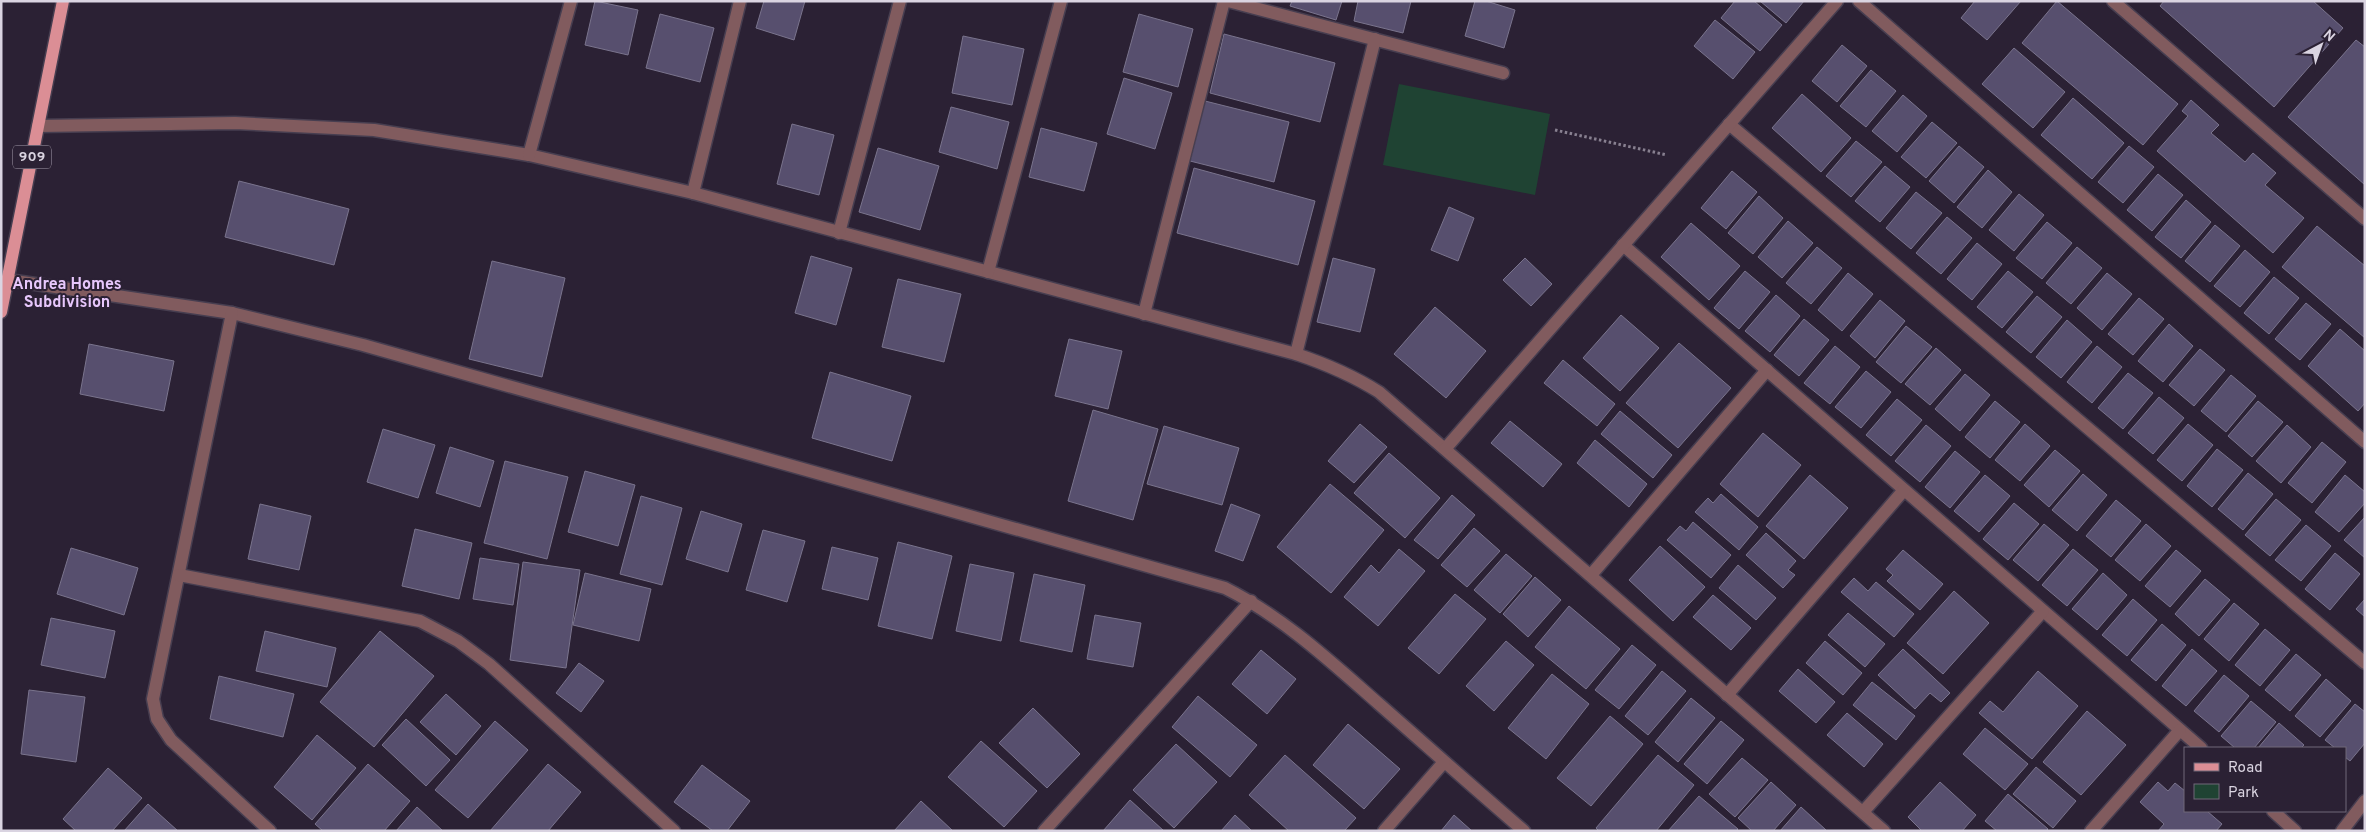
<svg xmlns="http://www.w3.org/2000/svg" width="2366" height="832" font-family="Overpass,sans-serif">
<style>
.green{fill:#1f4333}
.building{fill:#574f6e;stroke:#7a748d}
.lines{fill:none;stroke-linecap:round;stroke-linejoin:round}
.minor-casing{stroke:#473e50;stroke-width:15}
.major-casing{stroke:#473e50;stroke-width:15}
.path{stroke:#888090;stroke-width:3;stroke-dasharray:2.5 2.5;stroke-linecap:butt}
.minor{stroke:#815b5e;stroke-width:12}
.major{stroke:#db8e95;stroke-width:12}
.labels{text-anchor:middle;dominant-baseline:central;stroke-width:4;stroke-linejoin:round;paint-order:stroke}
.shield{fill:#2b2134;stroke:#a69ead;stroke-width:1}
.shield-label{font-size:14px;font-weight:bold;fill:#dad4e1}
.neighbourhood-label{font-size:16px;font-weight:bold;fill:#e7c7fc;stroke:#2b2134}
</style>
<rect width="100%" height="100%" fill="#2b2134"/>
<path class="green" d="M1399,84L1550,114L1535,195L1383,165Z"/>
<g class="building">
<path d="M595,1L638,10L628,55L585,45Z"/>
<path d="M764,1H805L794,40L756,28Z"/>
<path d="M1292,1H1342L1336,20L1290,6Z"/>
<path d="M1358,1H1411L1403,33L1354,21Z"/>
<path d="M1475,1H1486L1515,10L1504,48L1465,36Z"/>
<path d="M1735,1H1754L1782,25L1760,51L1721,18Z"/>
<path d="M1760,1H1804L1786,23Z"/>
<path d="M1975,1H2021L1987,40L1961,18Z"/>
<path d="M2057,1L2178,104L2143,145L2022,43Z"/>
<path d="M2164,1H2313L2343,28L2274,107L2160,6Z"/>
<path d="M660,14L714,28L700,82L646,68Z"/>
<path d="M1139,14L1193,29L1178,87L1123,72Z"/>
<path d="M1715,20L1755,52L1733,79L1694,46Z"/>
<path d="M1224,34L1335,63L1320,122L1210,93Z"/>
<path d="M963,36L1024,49L1012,105L952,93Z"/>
<path d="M2356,40L2365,47V185L2288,117Z"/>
<path d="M1842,45L1867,66L1837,102L1812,81Z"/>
<path d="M2014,48L2065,92L2033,128L1982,84Z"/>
<path d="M1871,70L1896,91L1866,127L1840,106Z"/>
<path d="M1124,78L1172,93L1155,149L1107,134Z"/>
<path d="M1802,94L1851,138L1821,172L1772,128Z"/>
<path d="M1903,95L1927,116L1897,152L1872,131Z"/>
<path d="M2073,98L2124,143L2092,179L2041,135Z"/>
<path d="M2191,100L2219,125L2211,133L2245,162L2253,153L2276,173L2265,185L2304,218L2273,253L2157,151L2188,116L2182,111Z"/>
<path d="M1205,101L1289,122L1274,182L1190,161Z"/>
<path d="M951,107L1009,122L997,169L939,152Z"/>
<path d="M1932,122L1957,143L1926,178L1901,157Z"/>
<path d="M792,124L834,135L819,195L777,184Z"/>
<path d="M1041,128L1097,143L1084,191L1029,177Z"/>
<path d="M1856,141L1882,162L1851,197L1826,176Z"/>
<path d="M1959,146L1984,167L1954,203L1929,181Z"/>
<path d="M2129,146L2154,167L2123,203L2098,182Z"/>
<path d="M878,148L939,166L920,230L859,212Z"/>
<path d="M1885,166L1910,187L1880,222L1855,201Z"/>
<path d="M1194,168L1315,201L1298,265L1177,233Z"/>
<path d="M1988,170L2012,192L1982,228L1957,207Z"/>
<path d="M1732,171L1757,192L1726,229L1701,208Z"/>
<path d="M2158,174L2183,195L2152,231L2127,210Z"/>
<path d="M239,181L349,209L334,265L225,237Z"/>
<path d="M1916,192L1942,213L1911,249L1886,228Z"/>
<path d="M2019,194L2044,215L2014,251L1989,230Z"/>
<path d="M1759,196L1783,218L1753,254L1728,233Z"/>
<path d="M2186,200L2211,222L2181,258L2155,237Z"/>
<path d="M1449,207L1474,218L1458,261L1431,250Z"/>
<path d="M1947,217L1972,238L1941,274L1916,253Z"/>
<path d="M1788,221L1813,243L1782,278L1758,257Z"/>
<path d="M2047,222L2072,243L2042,279L2016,258Z"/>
<path d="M1691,223L1740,266L1709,300L1661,257Z"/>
<path d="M2215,225L2240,246L2210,282L2185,261Z"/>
<path d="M2317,226L2365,266V338L2282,267Z"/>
<path d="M1977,243L2002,264L1972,300L1947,279Z"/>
<path d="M1817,247L1842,268L1811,304L1786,283Z"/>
<path d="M2077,247L2102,268L2071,304L2046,283Z"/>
<path d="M2245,250L2270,272L2240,307L2214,286Z"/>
<path d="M811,256L852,268L836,325L795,313Z"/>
<path d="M1333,258L1375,269L1360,332L1317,322Z"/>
<path d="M1525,258L1552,284L1531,306L1503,280Z"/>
<path d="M492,261L565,278L542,377L469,359Z"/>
<path d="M1745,271L1770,292L1739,329L1714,308Z"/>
<path d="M2008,271L2033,292L2002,328L1977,307Z"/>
<path d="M1848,273L1873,294L1842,331L1818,310Z"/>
<path d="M2107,273L2132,294L2102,330L2077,308Z"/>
<path d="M2274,277L2299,298L2269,334L2244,313Z"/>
<path d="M898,279L961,294L944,362L882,347Z"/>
<path d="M1776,295L1800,316L1770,352L1745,331Z"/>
<path d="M2037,296L2062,317L2031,353L2006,332Z"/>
<path d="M2139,298L2164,319L2133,355L2108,334Z"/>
<path d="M1880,300L1905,321L1875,358L1850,336Z"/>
<path d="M2306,303L2331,324L2300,360L2275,339Z"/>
<path d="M1435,307L1486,351L1446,398L1394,354Z"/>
<path d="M1621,315L1659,348L1620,391L1583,358Z"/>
<path d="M1804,319L1829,340L1799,376L1774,355Z"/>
<path d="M2067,320L2092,342L2061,378L2036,357Z"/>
<path d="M2169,324L2193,346L2163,382L2138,361Z"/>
<path d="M1906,326L1932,347L1901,383L1876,362Z"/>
<path d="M2340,329L2365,351V403L2358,411L2308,366Z"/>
<path d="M1069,339L1122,351L1108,409L1055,396Z"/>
<path d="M1679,343L1731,388L1678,448L1626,403Z"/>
<path d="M89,344L174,361L164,411L80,394Z"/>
<path d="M1835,346L1860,367L1830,404L1804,383Z"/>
<path d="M2097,346L2122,367L2092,403L2067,382Z"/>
<path d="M1936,348L1961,370L1930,405L1905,384Z"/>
<path d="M2200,349L2225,370L2194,406L2169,385Z"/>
<path d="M1563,360L1615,404L1597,426L1544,383Z"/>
<path d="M1866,371L1891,392L1861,428L1835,407Z"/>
<path d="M830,372L911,396L892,461L812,438Z"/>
<path d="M2128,373L2153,393L2123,429L2098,408Z"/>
<path d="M1965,374L1990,395L1960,431L1935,409Z"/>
<path d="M2231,375L2256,396L2226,432L2201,411Z"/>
<path d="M2159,397L2184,418L2153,454L2128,433Z"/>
<path d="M1897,399L1922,420L1891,456L1866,435Z"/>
<path d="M1995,401L2020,422L1990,458L1965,437Z"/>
<path d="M2258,401L2283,422L2252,457L2228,436Z"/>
<path d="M1093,410L1158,429L1133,520L1068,501Z"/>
<path d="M1620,411L1672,455L1653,478L1601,434Z"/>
<path d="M1510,421L1562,464L1543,487L1491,443Z"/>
<path d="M1360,424L1387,447L1354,483L1328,461Z"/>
<path d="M2025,424L2050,446L2020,481L1995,460Z"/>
<path d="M2188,424L2213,445L2182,481L2157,460Z"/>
<path d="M1926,425L1951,446L1920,482L1895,461Z"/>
<path d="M2287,425L2311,447L2281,483L2256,461Z"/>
<path d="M1164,426L1239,448L1222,505L1147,484Z"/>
<path d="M383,429L435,445L418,498L367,482Z"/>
<path d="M1763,433L1801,465L1758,517L1720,484Z"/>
<path d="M1595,440L1647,484L1629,507L1577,463Z"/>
<path d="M2322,442L2346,462L2312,503L2288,483Z"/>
<path d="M450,447L494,461L480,507L436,493Z"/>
<path d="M2217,449L2243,470L2212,507L2187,486Z"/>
<path d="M2055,450L2080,471L2049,507L2024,485Z"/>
<path d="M1955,451L1980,472L1950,508L1925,487Z"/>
<path d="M1389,453L1440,498L1405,538L1354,493Z"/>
<path d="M505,461L568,477L547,559L484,543Z"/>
<path d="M585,471L635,485L618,546L568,532Z"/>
<path d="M2248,473L2273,494L2243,530L2218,509Z"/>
<path d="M2083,474L2107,495L2077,531L2052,510Z"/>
<path d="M1810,475L1848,508L1804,559L1766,526Z"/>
<path d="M1985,475L2010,496L1979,532L1954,511Z"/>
<path d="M2345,475L2365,492V503L2339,532L2315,512Z"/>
<path d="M1330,484L1384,530L1331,593L1277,547Z"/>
<path d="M1721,494L1758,527L1739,550L1695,512L1708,498L1713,503Z"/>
<path d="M1452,495L1475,515L1438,559L1414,540Z"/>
<path d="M641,496L682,508L662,585L620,574Z"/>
<path d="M2276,499L2301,520L2270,556L2245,535Z"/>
<path d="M2116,500L2141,521L2111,557L2086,536Z"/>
<path d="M2014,503L2039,524L2008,560L1983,539Z"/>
<path d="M260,504L311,516L299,570L248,559Z"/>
<path d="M1231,504L1260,515L1243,561L1215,551Z"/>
<path d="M701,511L742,524L728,572L686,559Z"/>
<path d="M2365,517V558L2344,540Z"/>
<path d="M1693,522L1731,555L1711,578L1667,540L1680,526L1686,531Z"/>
<path d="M2044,524L2069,545L2038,581L2013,560Z"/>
<path d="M2146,524L2171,546L2140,581L2115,560Z"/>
<path d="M2306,525L2331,546L2301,581L2275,560Z"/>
<path d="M1474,528L1500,551L1467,587L1441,565Z"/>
<path d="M415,529L472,543L459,599L402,586Z"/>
<path d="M763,530L805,541L787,602L746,590Z"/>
<path d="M1766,533L1796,561L1788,570L1795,575L1783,588L1746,555Z"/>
<path d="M898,542L952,556L932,639L878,626Z"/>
<path d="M1660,546L1705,587L1673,621L1629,580Z"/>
<path d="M832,547L878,558L868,600L822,589Z"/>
<path d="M71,548L138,568L124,615L57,594Z"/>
<path d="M1399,549L1425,571L1378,626L1344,597L1371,565L1379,573Z"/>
<path d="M2073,549L2098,570L2067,606L2042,585Z"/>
<path d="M1903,550L1943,584L1920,610L1887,581L1893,575L1886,569Z"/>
<path d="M2176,550L2201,571L2170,607L2145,586Z"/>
<path d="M2335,553L2360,574L2330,610L2305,589Z"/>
<path d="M1506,554L1532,576L1500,613L1474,590Z"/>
<path d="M480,558L519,564L513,605L473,599Z"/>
<path d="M523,562L580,570L566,668L510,660Z"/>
<path d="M970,564L1014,573L1001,641L956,631Z"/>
<path d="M1738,565L1776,598L1756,620L1719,588Z"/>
<path d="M585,573L651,589L639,641L573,625Z"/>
<path d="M2103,573L2127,595L2097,630L2072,609Z"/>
<path d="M1034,574L1085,585L1072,652L1020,641Z"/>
<path d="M1535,577L1561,600L1528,637L1503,614Z"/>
<path d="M1854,578L1868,591L1876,582L1914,614L1894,637L1841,592Z"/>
<path d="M2205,579L2230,600L2199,636L2175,614Z"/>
<path d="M1954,591L1989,623L1943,674L1907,643Z"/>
<path d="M1455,594L1486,619L1439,674L1408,648Z"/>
<path d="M1713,595L1751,628L1731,650L1693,617Z"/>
<path d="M2133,599L2157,620L2127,656L2102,635Z"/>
<path d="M2365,599V617L2356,609Z"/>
<path d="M2234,603L2259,624L2229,661L2204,639Z"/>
<path d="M1569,606L1620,649L1586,689L1535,647Z"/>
<path d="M1848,613L1885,644L1865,667L1828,635Z"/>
<path d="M1095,615L1141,623L1133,667L1087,659Z"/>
<path d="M51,618L115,631L105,678L41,665Z"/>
<path d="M2162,624L2186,645L2156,681L2131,660Z"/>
<path d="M2265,629L2290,650L2260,686L2235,665Z"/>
<path d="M265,631L336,648L327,687L256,671Z"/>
<path d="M380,631L434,676L374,747L320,702Z"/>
<path d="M1506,641L1534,665L1494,711L1466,686Z"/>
<path d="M1825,641L1862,673L1843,695L1806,663Z"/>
<path d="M1632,645L1656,665L1619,709L1595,690Z"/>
<path d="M1903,649L1950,693L1941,702L1930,693L1915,709L1878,675Z"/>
<path d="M2192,649L2217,671L2186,706L2162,686Z"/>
<path d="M1261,650L1296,679L1267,714L1232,684Z"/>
<path d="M2296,654L2321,675L2290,711L2265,690Z"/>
<path d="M579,663L604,681L581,712L556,693Z"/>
<path d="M1798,669L1835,702L1816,723L1779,691Z"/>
<path d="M1662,671L1686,691L1648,735L1625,716Z"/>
<path d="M2038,671L2078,706L2032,759L1979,713L1990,701L2003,712Z"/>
<path d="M1552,674L1589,704L1546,759L1508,728Z"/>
<path d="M2224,675L2249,696L2219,732L2194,711Z"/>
<path d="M219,676L294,694L283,737L210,719Z"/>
<path d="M2326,679L2351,701L2320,737L2295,716Z"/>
<path d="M1872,682L1915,716L1896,740L1853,705Z"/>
<path d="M29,690L85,697L76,762L21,754Z"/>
<path d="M446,694L481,726L456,755L420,722Z"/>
<path d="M1198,696L1257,745L1230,777L1172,727Z"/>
<path d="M1691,698L1715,718L1678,762L1655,742Z"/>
<path d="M2251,701L2276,722L2254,748H2235L2221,736Z"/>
<path d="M2355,704L2365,712V743L2350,761L2345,757V748H2335L2325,740Z"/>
<path d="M1033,708L1080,754L1047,788L999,743Z"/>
<path d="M2087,711L2126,745L2081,795L2043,762Z"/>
<path d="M1847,713L1883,744L1864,767L1827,735Z"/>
<path d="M1610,716L1643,744L1591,806L1557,778Z"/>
<path d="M406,719L450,760L426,786L382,745Z"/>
<path d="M495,721L528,750L468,818L435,790Z"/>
<path d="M1721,721L1744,740L1707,784L1684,764Z"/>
<path d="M2279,723L2304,745L2301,748H2258Z"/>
<path d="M1348,724L1400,769L1364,809L1313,765Z"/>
<path d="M1985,728L2028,764L2005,790L1963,754Z"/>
<path d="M317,735L356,768L312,820L274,787Z"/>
<path d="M981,741L1037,791L1004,827L948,777Z"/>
<path d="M1176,744L1217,782L1174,828L1133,790Z"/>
<path d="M1285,755L1356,818L1344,831H1289L1249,795Z"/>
<path d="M1658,755L1694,785L1656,831H1599L1596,828Z"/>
<path d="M1742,758L1768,780L1735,817L1709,794Z"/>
<path d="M368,764L410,801L384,831H323L315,824Z"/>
<path d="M548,764L581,792L548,831H490Z"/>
<path d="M702,765L750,801L727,831H713L674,802Z"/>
<path d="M2036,767L2076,801L2053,828L2013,794Z"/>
<path d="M108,768L142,798L112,831H76L63,819Z"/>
<path d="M1771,782L1796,805L1773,831H1752L1738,818Z"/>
<path d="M1940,782L1976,815L1962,831H1922L1908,817Z"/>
<path d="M2158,782L2168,791L2175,783L2185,791V811H2207L2222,824L2216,831H2158L2164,824L2140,802Z"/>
<path d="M2008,794L2048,829L2046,831H1997L1985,821Z"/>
<path d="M1699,796L1738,829L1736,831H1668Z"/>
<path d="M1130,800L1164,831H1103Z"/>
<path d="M921,801L953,831H894Z"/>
<path d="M148,804L178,831H124Z"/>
<path d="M417,807L443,831H396Z"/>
<path d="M1801,807L1826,830L1825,831H1780Z"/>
<path d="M1235,815L1252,831H1221Z"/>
<path d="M1454,815L1472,831H1441Z"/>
</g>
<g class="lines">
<defs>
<g id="minor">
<path d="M1228,1L1503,73"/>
<path d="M1859,1L2365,442"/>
<path d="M2113,1L2365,219"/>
<path d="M1729,124L2365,663"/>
<path d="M38,126L235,123L374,130L529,155L693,193L1296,354C1326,364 1352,375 1379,392L1884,831"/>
<path d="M529,155L571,1"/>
<path d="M693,193L740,1"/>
<path d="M839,233L900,1"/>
<path d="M1623,245L2201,748"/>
<path d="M988,272L1061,1"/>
<path d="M8,280L232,313L363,345L1225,588C1283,617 1330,661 1379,704C1427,746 1475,789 1524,831"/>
<path d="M232,313L153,699L157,719L171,740L270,831"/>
<path d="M1144,314L1224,1"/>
<path d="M1296,354L1375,39"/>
<path d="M1445,449L1837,1"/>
<path d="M179,575L420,621L458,641L489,664L674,831"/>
<path d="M1591,575L1767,370"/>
<path d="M1727,695L1904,490"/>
<path d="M2273,811L2295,831"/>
<path d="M1863,812L2043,611"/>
<path d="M1044,831L1251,601"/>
<path d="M1384,831L1444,762"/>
<path d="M2091,831L2180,730"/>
<path d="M2342,831L2365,801"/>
</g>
<path id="major" d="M1,312L63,1"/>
</defs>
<use href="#minor" class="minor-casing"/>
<use href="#major" class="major-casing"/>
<path class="path" d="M1555,130L1667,155"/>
<use href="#minor" class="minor"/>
<use href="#major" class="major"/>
</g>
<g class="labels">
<rect class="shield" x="13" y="145.5" width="38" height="23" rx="4"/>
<g class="shield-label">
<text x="32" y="157">909</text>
</g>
<g class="neighbourhood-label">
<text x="67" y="285">Andrea Homes<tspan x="67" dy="18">Subdivision</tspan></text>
</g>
</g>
<rect width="2366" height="832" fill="none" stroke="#dad4e1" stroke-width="5"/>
<rect x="2184" y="747" width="162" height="65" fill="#2b2134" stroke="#716979"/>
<rect x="2194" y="763" width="25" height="8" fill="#db8e95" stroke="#716979"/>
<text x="2228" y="772" font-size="15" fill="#dad4e1">Road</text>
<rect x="2194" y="784" width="25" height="15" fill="#1f4333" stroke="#716979"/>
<text x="2228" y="797" font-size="15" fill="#dad4e1">Park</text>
<g transform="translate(2321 45) rotate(41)" stroke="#2b2134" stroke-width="4" paint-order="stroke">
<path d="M0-4L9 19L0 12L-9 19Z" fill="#dad4e1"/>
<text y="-8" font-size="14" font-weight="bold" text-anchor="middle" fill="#dad4e1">N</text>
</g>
</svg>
